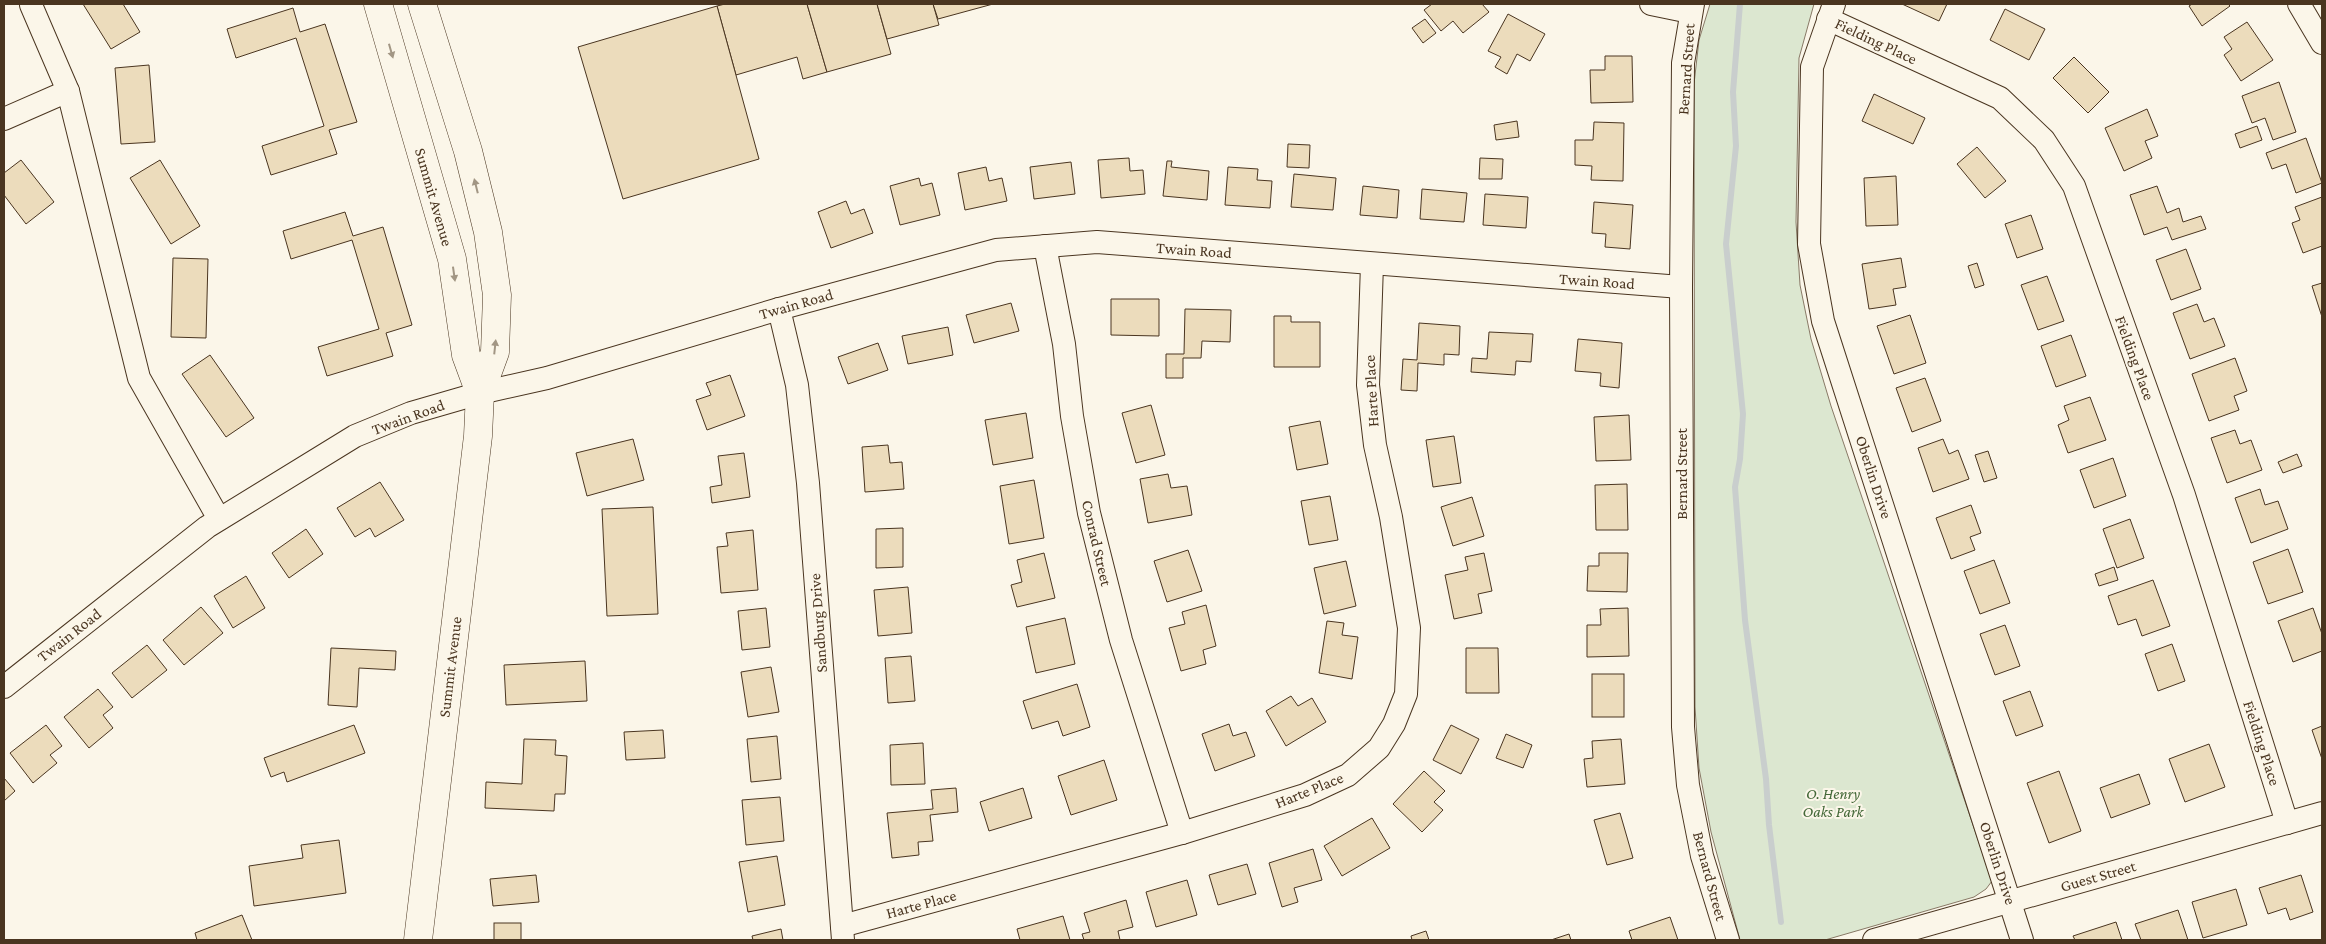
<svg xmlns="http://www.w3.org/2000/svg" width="2326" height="944" font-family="'Crimson Pro',serif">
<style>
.green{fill:#dce7d0;stroke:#887966}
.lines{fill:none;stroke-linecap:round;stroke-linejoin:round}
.stream{stroke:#c9cecd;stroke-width:6}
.building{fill:#ecdcbc;stroke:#4a3520}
.minor-casing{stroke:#4a3520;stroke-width:24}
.major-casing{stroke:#4a3520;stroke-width:29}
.minor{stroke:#fbf6e9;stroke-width:22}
.major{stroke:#fbf6e9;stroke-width:28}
.oneway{fill:#a29684}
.labels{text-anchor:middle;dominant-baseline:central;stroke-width:4;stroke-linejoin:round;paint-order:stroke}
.street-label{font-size:16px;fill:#4a3520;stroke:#fbf6e9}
.park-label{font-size:16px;font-style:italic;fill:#436837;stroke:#fbf6e9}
</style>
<rect width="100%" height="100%" fill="#fbf6e9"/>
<path class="green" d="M1710,4H1814L1799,58L1796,222L1800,285L1811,339L1831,406L1992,881L1986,889L1974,897L1825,940H1740L1711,832L1699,768L1695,707L1694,84L1699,40Z"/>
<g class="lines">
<path class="stream" d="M1740,4L1733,92L1736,146L1726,244L1743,414L1740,459L1735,487L1745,620L1766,779L1769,825L1781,922"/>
</g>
<g class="building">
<path d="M83,4H123L140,32L111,49Z"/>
<path d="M725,4H807L827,72L803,79L797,57L736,75L717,6Z"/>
<path d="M807,4H877L891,54L827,72Z"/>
<path d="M877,4H933L939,25L887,39Z"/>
<path d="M933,4H993L938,19Z"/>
<path d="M1432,4H1482L1489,12L1463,33L1453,21L1441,31L1424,10Z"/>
<path d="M1902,4H1947L1939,21Z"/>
<path d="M2192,4H2228L2230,6L2202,26L2189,6Z"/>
<path d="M717,6L759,159L623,199L578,47Z"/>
<path d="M293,8L300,32L325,24L357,122L329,130L337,154L271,175L262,146L324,126L296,38L236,58L227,29Z"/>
<path d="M2005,9L2045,29L2029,60L1990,40Z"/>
<path d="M1508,14L1545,34L1530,61L1517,54L1507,74L1495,67L1501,57L1488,51Z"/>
<path d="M1425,19L1436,33L1423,43L1412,28Z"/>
<path d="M2247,22L2273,60L2241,81L2224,55L2232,49L2224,37Z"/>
<path d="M1605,56H1632L1633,102L1591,103L1590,70H1605Z"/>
<path d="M2074,57L2109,92L2088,113L2053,78Z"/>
<path d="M149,65L155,142L121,144L115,68Z"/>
<path d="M2279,82L2296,132L2273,140L2265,118L2252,123L2242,96Z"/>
<path d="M1874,94L1925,118L1913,144L1862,121Z"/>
<path d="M2147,109L2158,136L2145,141L2152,158L2124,171L2105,128Z"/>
<path d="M1517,121L1519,137L1496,140L1494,125Z"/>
<path d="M1594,122L1624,123L1623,181L1591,180L1592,166L1575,165V140H1593Z"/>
<path d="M2257,126L2262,140L2240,148L2235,134Z"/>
<path d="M2306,138L2322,183L2296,193L2286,164L2272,169L2266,153Z"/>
<path d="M1288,144L1310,145L1309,168L1287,167Z"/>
<path d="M1977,147L2006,181L1985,198L1957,164Z"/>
<path d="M1129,158L1130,171L1143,170L1145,194L1101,198L1098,160Z"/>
<path d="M1480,158L1503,159L1502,179H1479Z"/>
<path d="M21,160L54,202L26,224L4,195V173Z"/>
<path d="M160,160L200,226L171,244L130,178Z"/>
<path d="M1167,161H1172L1171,167L1209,171L1207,200L1163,196Z"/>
<path d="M1071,162L1075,194L1034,199L1030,167Z"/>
<path d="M986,167L989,181L1002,178L1007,201L965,210L958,173Z"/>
<path d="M1228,167L1258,169L1257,180L1272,181L1270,208L1225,205Z"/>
<path d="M1294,174L1336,178L1333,210L1291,207Z"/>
<path d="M1896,176L1898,225L1866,226L1864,178Z"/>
<path d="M919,178L921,186L932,183L940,215L900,225L890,186Z"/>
<path d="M1363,186L1399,190L1397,218L1360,215Z"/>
<path d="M2157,186L2167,213L2179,208L2183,222L2201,216L2206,229L2172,240L2167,227L2144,235L2130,195Z"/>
<path d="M1422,189L1467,193L1464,222L1420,219Z"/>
<path d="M1485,194L1528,197L1526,228L1483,225Z"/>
<path d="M2322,197V246L2303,253L2292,223L2300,220L2295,207Z"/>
<path d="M846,201L851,214L864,209L873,233L831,248L818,212Z"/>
<path d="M1594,202L1633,205L1630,249L1605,247L1606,234L1592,233Z"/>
<path d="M345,212L353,236L383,227L412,325L386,333L393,356L327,376L318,347L379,329L352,240L291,259L283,231Z"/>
<path d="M2031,215L2043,249L2017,258L2005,224Z"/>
<path d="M2186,249L2201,289L2171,300L2156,260Z"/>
<path d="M173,258L208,259L206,338L171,337Z"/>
<path d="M1901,258L1906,287L1893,289L1896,305L1869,309L1862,264Z"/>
<path d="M1977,263L1984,285L1975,288L1968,266Z"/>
<path d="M2047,276L2064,321L2038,330L2021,285Z"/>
<path d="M2322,283V317L2312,286Z"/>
<path d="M1111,299H1159V336L1111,335Z"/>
<path d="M1011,303L1019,331L974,343L966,315Z"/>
<path d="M2197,304L2204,322L2214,318L2225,346L2190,359L2173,313Z"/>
<path d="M1185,309L1231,310L1230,342L1202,341L1201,358H1183V378H1166V354H1184Z"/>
<path d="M1910,315L1926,363L1894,374L1877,326Z"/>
<path d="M1274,316H1291V322H1320V367H1274Z"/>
<path d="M1419,323L1460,326L1459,355L1444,354V365L1418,363L1417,391L1401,390L1403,359L1417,360Z"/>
<path d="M948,327L953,355L908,364L902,336Z"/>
<path d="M1489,332L1533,334L1531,362L1516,361L1515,375L1471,372L1472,358L1487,359Z"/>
<path d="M2071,335L2086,376L2056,387L2041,346Z"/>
<path d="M1578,339L1622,343L1619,388L1600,386L1601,373L1575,371Z"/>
<path d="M878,343L888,370L848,384L838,357Z"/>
<path d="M210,355L254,418L226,437L182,374Z"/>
<path d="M2235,358L2247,391L2234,396L2239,410L2209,421L2192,374Z"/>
<path d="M730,375L745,416L707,430L696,400L711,395L706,383Z"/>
<path d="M1925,378L1941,421L1912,432L1896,388Z"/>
<path d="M2090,397L2106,440L2068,453L2058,425L2069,420L2064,406Z"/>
<path d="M1151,405L1165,455L1136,463L1122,413Z"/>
<path d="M1026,413L1033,458L993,465L985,420Z"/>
<path d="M1629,415L1631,460L1596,461L1594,417Z"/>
<path d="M1320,421L1328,464L1297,470L1289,427Z"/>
<path d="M2235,430L2240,444L2251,440L2262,470L2227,483L2211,438Z"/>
<path d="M1454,436L1461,483L1433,487L1426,440Z"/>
<path d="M633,439L644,480L587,496L576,453Z"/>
<path d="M1943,439L1949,454L1958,450L1969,479L1933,492L1918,448Z"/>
<path d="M888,445L890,463L902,462L904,489L865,492L862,447Z"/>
<path d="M1988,451L1997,478L1984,482L1975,455Z"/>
<path d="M744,453L750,497L712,503L710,487L722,485L718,456Z"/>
<path d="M2297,454L2302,466L2283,473L2278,462Z"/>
<path d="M2113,458L2126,496L2094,508L2080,470Z"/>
<path d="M1168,474L1171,488L1187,486L1192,515L1148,523L1140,479Z"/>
<path d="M1034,480L1044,538L1009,544L1000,486Z"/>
<path d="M380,482L404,520L375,537L370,528L355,537L337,508Z"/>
<path d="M1627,484L1628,530H1596L1595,485Z"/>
<path d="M2260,489L2265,505L2278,501L2288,529L2251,543L2235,498Z"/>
<path d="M1330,496L1338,540L1309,545L1301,501Z"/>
<path d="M1472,497L1484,536L1453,546L1441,507Z"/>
<path d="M1971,505L1981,533L1970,537L1975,550L1951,559L1936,518Z"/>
<path d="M653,507L658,614L607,616L602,509Z"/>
<path d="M2130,519L2144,558L2117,568L2103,529Z"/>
<path d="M903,528V567L876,568V529Z"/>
<path d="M306,529L323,554L289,578L272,553Z"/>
<path d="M753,530L758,590L721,593L717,547L728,546L726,533Z"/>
<path d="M2288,549L2303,592L2268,604L2253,562Z"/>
<path d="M1188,550L1202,591L1167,602L1154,561Z"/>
<path d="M1044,553L1055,598L1017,607L1011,585L1022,582L1017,560Z"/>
<path d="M1484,553L1492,591L1478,594L1482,613L1454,619L1445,575L1468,570L1465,557Z"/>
<path d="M1599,553H1628L1627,592L1587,591L1588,566H1599Z"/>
<path d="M1994,560L2010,603L1980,614L1964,571Z"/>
<path d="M1346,561L1356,606L1324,614L1314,568Z"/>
<path d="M2114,567L2118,580L2099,586L2095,574Z"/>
<path d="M246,576L265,608L233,628L214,596Z"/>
<path d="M2153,580L2170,626L2142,636L2136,619L2118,625L2108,596Z"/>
<path d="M908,587L912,633L878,636L874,590Z"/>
<path d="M1206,605L1216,646L1203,650L1206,664L1181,671L1169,628L1185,624L1182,612Z"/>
<path d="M201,607L223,633L184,665L163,640Z"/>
<path d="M766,608L770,647L742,650L738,611Z"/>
<path d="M1628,608L1629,656L1587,657V625H1601L1600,609Z"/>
<path d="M2313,608L2322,634V651L2293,662L2278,621Z"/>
<path d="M1065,618L1075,664L1036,673L1026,627Z"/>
<path d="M1327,621L1344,623L1342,635L1358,637L1352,679L1319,673Z"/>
<path d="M2005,625L2020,666L1995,675L1980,634Z"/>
<path d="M2172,644L2185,681L2158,691L2145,654Z"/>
<path d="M147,645L167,670L132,698L112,673Z"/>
<path d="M331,648L396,651L395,670L359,668L357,707L328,705Z"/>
<path d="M1466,648H1498L1499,693H1466Z"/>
<path d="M911,656L915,701L888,703L885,658Z"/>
<path d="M585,661L587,701L506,705L504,665Z"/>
<path d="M771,667L779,712L748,717L741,672Z"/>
<rect x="1592" y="674" width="32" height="43"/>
<path d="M1077,684L1090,727L1063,736L1058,721L1032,729L1023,701Z"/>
<path d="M98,689L113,707L103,715L113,728L89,748L64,717Z"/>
<path d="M2030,691L2043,726L2016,736L2003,701Z"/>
<path d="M1291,696L1298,706L1312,698L1326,722L1286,746L1266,711Z"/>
<path d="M1229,724L1233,736L1246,732L1255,756L1215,771L1202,734Z"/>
<path d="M46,725L62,746L50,755L57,763L33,783L10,753Z"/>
<path d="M354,725L365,753L287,782L284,772L271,777L264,758Z"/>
<path d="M1451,725L1479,739L1461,774L1433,760Z"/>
<path d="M2322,726V759L2312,730Z"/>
<path d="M663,730L665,758L626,760L624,732Z"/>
<path d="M1506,734L1532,745L1523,768L1496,758Z"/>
<path d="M777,736L781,779L751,782L747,739Z"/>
<path d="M524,739L556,740L555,755L567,756L565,794H555L554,811L485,808L486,782L522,784Z"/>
<path d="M1621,739L1625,784L1587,787L1584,759L1593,758L1592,741Z"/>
<path d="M923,743L925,784L891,785L890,745Z"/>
<path d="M2209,744L2225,787L2185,802L2169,759Z"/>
<path d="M1104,760L1117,800L1071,815L1058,776Z"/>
<path d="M1424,771L1445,791L1434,802L1443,810L1422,832L1393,804Z"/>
<path d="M2059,771L2081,831L2049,843L2027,783Z"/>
<path d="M2139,774L2150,804L2111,818L2100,788Z"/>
<path d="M4,778L15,791L4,801Z"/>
<path d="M956,788L958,812L930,815L933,841L918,842L919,855L892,858L887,813L933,809L931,790Z"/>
<path d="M1023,788L1032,818L989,831L980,802Z"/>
<path d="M780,797L784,841L746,845L742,800Z"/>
<path d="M1620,813L1633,858L1607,865L1594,820Z"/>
<path d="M1372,818L1390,848L1342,876L1324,846Z"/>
<path d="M339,840L346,893L254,906L249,866L303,858L301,845Z"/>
<path d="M1313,849L1322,880L1294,888L1298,902L1282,907L1269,863Z"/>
<path d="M777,856L785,905L748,912L739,862Z"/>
<path d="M1247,864L1256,894L1218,905L1209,875Z"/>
<path d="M536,875L539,902L493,906L490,879Z"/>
<path d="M2301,875L2313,912L2290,920L2286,908L2268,914L2259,888Z"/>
<path d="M1187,880L1197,915L1156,927L1146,892Z"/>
<path d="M2236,889L2247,925L2203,938L2192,902Z"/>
<path d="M1126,900L1133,927L1118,931L1120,940H1084L1082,934L1090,932L1084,913Z"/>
<path d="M2178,910L2188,940H2141L2135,924Z"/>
<path d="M242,915L252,940H197L195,933Z"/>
<path d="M1063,916L1070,940H1020L1017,929Z"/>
<path d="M1670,917L1678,940H1632L1629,931Z"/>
<path d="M2116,922L2122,940H2075L2073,936Z"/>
<rect x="494" y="923" width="27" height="17"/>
<path d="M781,929L783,940H753L752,936Z"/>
<path d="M1426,931L1429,940H1412L1411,936Z"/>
<path d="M1569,934L1571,940H1551Z"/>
</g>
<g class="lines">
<defs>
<g id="minor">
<path d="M1651,4L1690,12"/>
<path d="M1693,4L1683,63L1681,287L1683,727L1688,785L1702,856L1728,940"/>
<path d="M1834,4L1812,67L1809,244L1823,321L2022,940"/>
<path d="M2299,4L2322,43"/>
<path d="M31,5L68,91"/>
<path d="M1828,19L2000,98L2044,140L2074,186L2184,495L2287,823"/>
<path d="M4,119L68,91L139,378L219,519"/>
<path d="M1045,246L1064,344L1072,416L1089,513L1121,640L1182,833"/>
<path d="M779,309L797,385L808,483L843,940"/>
<path d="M4,687L207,527L355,436L411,413L480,393L547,378L779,309L996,250L1097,242L1681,287"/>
<path d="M842,926L1182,833L1305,795L1348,775L1379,748L1394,724L1406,694L1409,628L1391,517L1375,445L1368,385L1372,264"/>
<path d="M1874,940L2322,813"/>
</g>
<g id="major">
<path d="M378,4L452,259L466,355L480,393"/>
<path d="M418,940L478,436L480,393L495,352L497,295L488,232L468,151L422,4"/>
</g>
</defs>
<use href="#minor" class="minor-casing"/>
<use href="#major" class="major-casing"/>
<use href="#minor" class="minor"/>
<use href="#major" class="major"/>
</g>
<defs><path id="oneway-solid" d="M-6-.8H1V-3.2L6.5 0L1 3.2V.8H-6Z" transform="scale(1.25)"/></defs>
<g class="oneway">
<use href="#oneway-solid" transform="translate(391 51) rotate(74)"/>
<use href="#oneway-solid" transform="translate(476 186) rotate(-104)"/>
<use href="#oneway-solid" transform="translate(454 274) rotate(82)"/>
<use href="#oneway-solid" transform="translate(495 347) rotate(-84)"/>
</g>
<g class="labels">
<g class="street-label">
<text transform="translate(1876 41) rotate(25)">Fielding Place</text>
<text transform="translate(1686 69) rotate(-86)">Bernard Street</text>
<text transform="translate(434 197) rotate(74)">Summit Avenue</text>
<text transform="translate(1194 250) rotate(4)">Twain Road</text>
<text transform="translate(1597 281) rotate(4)">Twain Road</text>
<text transform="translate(796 304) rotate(-16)">Twain Road</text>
<text transform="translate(2135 358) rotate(70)">Fielding Place</text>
<text transform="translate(1371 391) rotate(-93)">Harte Place</text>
<text transform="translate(408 417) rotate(-20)">Twain Road</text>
<text transform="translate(1681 474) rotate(-90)">Bernard Street</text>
<text transform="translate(1874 477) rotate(72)">Oberlin Drive</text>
<text transform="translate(1097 543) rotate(77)">Conrad Street</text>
<text transform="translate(818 623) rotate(-94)">Sandburg Drive</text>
<text transform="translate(69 635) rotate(-38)">Twain Road</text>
<text transform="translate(450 667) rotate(-83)">Summit Avenue</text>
<text transform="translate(2262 743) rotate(72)">Fielding Place</text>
<text transform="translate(1309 790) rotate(-22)">Harte Place</text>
<text transform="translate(1998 863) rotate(72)">Oberlin Drive</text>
<text transform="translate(1710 876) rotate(75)">Bernard Street</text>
<text transform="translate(2098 876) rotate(-16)">Guest Street</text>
<text transform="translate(921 904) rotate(-15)">Harte Place</text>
</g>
<g class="park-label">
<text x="1833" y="793">O. Henry<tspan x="1833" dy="18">Oaks Park</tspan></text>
</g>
</g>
<rect width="2326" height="944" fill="none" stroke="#4a3520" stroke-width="10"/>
</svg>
